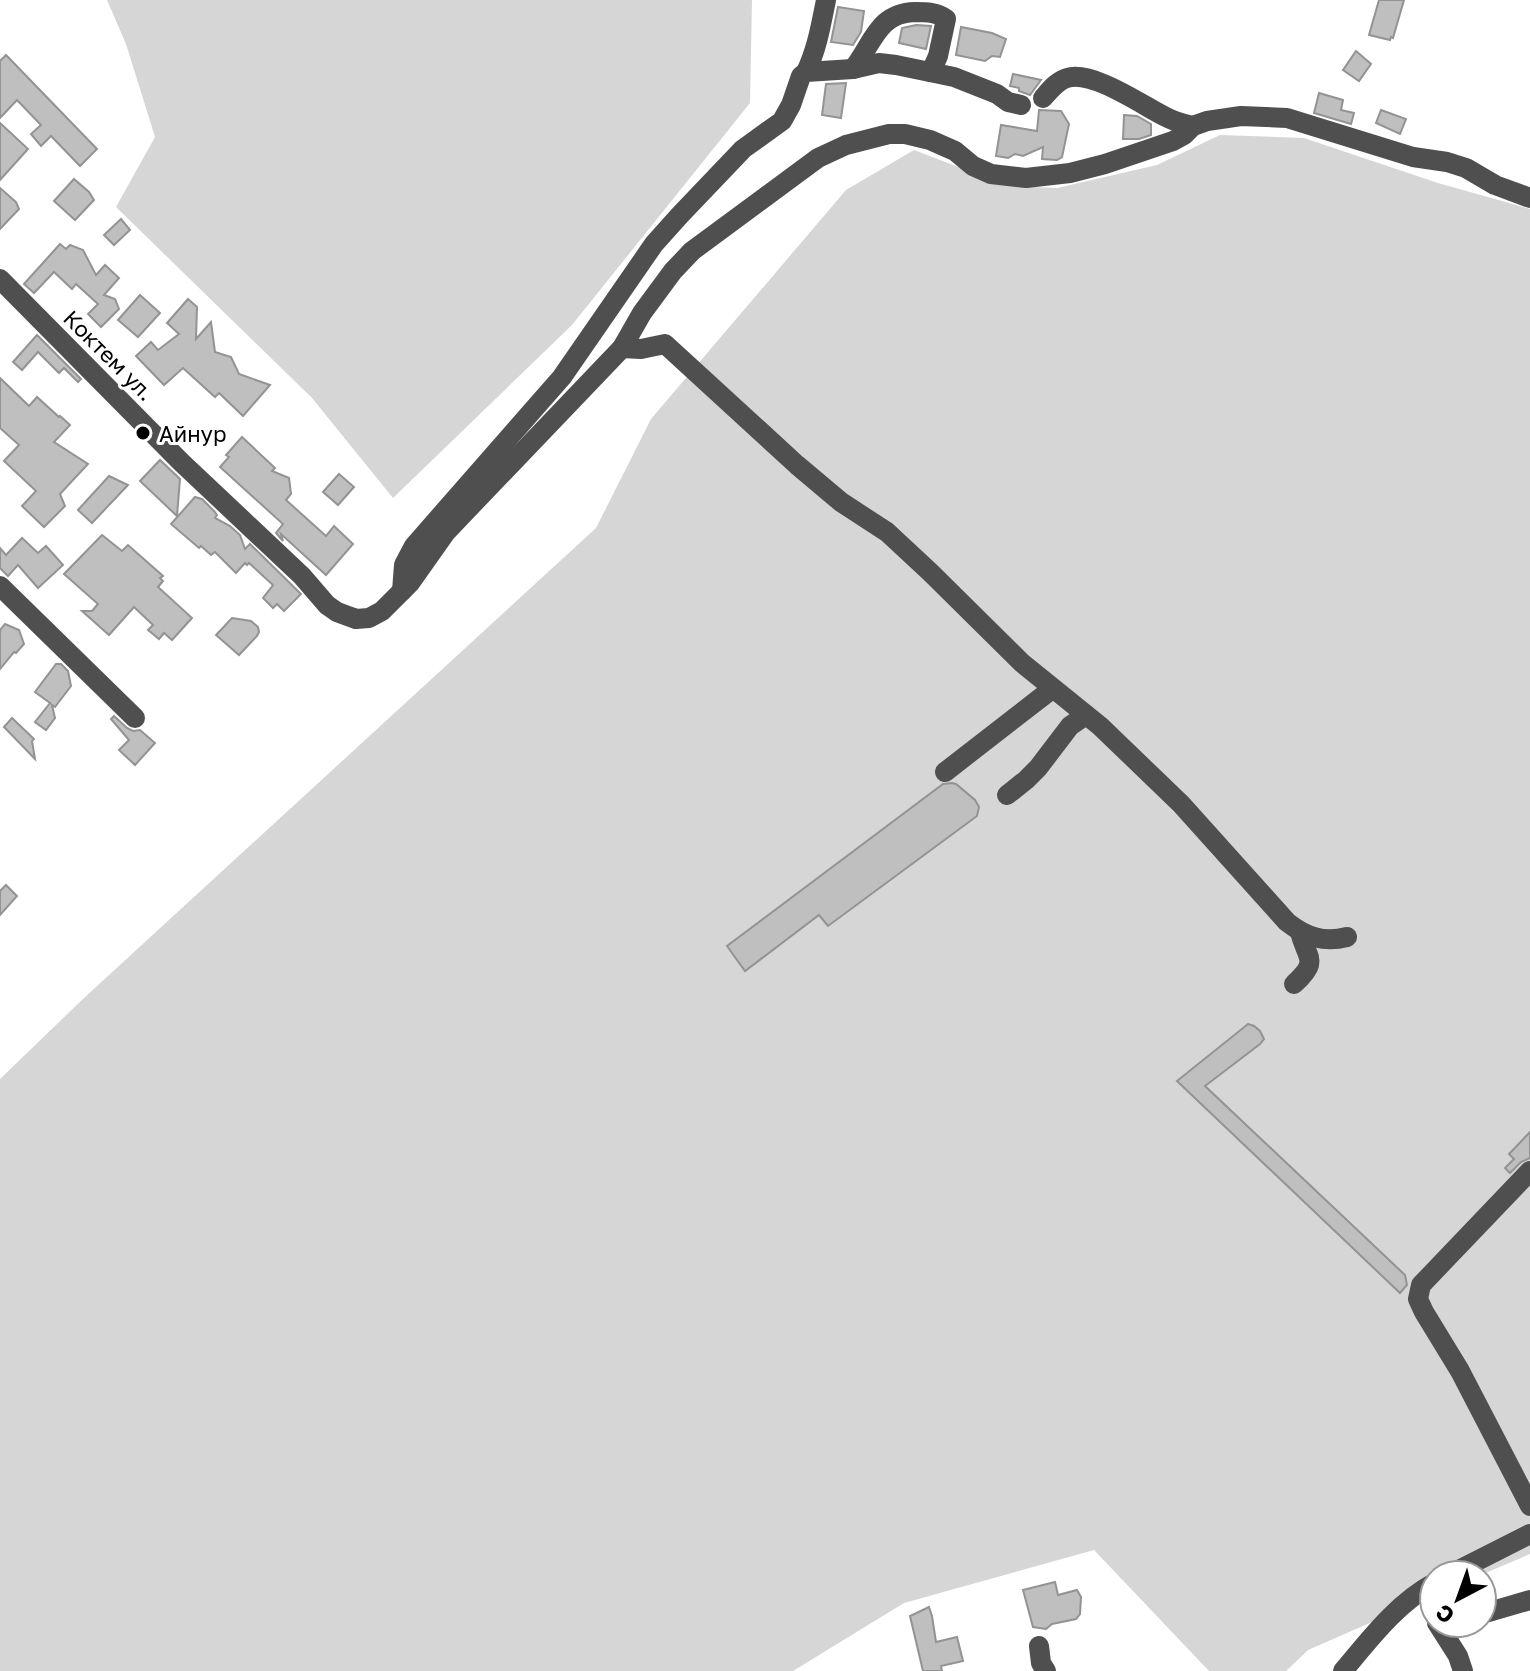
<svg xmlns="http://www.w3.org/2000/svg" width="1530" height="1671" font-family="'Golos Text',sans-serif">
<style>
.green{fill:#d6d6d6}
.building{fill:#bfbfbf;stroke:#939393;stroke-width:2}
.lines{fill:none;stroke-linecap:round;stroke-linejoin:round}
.minor{stroke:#4f4f4f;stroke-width:20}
.poi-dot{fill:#000;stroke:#fff;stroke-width:3}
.labels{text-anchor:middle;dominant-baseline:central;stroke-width:6;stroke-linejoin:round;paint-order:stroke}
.street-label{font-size:22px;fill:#000;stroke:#fff}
.poi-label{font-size:22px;fill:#000;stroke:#fff;text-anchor:start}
</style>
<rect width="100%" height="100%" fill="#fff"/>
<g class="green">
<path d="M107,0H752L750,103L572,325L393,498L312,398L116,207L155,137L126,44Z"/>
<path d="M1220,135L1304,138L1438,183L1530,209V1554L1481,1575H1434V1595L1308,1650L1286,1671H1209L1094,1550L904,1603L793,1671H0V1079L84,998L596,528L651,419L846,190L914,150L1008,186L1057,188L1157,165Z"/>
</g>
<g class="building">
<path d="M1379,0H1404L1393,38L1391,37L1390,40L1369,35Z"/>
<path d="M838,7L864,11L861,32L853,45L831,42Z"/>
<path d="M916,25L931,26L926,49L899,43L902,28Z"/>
<path d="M961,27L992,33L1006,39L1000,57L992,56L985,61L956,55Z"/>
<path d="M1356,51L1371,64L1359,81L1343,70Z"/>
<path d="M6,55L97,149L80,166L51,136L41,146L31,134L41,125L17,100L0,118V61Z"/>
<path d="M1013,74L1041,80L1030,95L1019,91V88L1010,86Z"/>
<path d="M846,83L841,118L822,115L826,84Z"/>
<path d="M1319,93L1343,100L1341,110L1354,113L1351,124L1314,113Z"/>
<path d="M1039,110L1061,111L1069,124L1062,157L1057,160L1042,159L1043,147L1023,156L1015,154L1008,158L996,156L1001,125L1037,131Z"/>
<path d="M1381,110L1406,119L1400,134L1376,123Z"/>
<path d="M1124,115L1137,116L1151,124V135L1139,139H1123Z"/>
<path d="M0,123L28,149L0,180Z"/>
<path d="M74,179L89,192L94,200L75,220L54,201Z"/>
<path d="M0,188L16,202L19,209L0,229Z"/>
<path d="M121,219L130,230L114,245L104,235Z"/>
<path d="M60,244L66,249L70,245L83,250L96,275L105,265L119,278L104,295L115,299L119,309L101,327L88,314L98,304L76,284L72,289L54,272L34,293L24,284Z"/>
<path d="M140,295L160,313L138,337L118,320Z"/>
<path d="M188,299L197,307L196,339L211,322L215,352L231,357L239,374L270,385L243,416L219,393L215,397L183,368L164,385L136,356L151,342L158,350L179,334L167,323Z"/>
<path d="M37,335L81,379L78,382L64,368L59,373L38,352L22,370L13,362Z"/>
<path d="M0,378L29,406L37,397L59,417L60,416L70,425L54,442L88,464L60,494L65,506L44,527L22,506L36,491L4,461L19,445L0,428Z"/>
<path d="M242,437L275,468L272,471L289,478L291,494L286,500L326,536L334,526L353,544L326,575L281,534L283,541L276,533L283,524L220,467L229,457L226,455Z"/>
<path d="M160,460L180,479L177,516L140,481Z"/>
<path d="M339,474L354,487L338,505L323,492Z"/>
<path d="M109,476L128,485L92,523L78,510Z"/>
<path d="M195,497L202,499L214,511L217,515L215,518L230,526L240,535L245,549L250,544L301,594L284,611L277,604L273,608L263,598L273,585L249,563L247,565L245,563L236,573L215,552L211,555L201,546L199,548L171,524Z"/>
<path d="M102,535L122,551L128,545L163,576L160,578L163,581L158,587L192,618L172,640L164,633L159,639L148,630L153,625L134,607L109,635L82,611H92L98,604L64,574Z"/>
<path d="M22,538L38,553L46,546L63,565L38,588L18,565L8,576L0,568V548L6,555Z"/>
<path d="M232,618L251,621L258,627L259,632L257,636L239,655L216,635Z"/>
<path d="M5,624L19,630L24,644L16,653L14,652L0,669V630Z"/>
<path d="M56,664H61L68,671L71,686L55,707L52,705L55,718L46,730L35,722L50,703L35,692Z"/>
<path d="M114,716L127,728L133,731L140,730L155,743L135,765L119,750L129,740L111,719Z"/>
<path d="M12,718L34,739L32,741L35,759L4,727Z"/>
<path d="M952,783L956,784L975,800L979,807L977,816L828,926L819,915L745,971L727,946L943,784Z"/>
<path d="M6,885L17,896L0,915V891Z"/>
<path d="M1248,1024L1254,1026L1260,1031L1264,1039L1260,1044L1205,1086L1405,1275L1407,1285L1400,1293L1177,1081Z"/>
<path d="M1530,1132V1158L1521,1162L1510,1173L1505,1168L1514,1159L1509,1154Z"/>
<path d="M1055,1582L1058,1595L1077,1590L1081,1597L1080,1614L1076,1619L1052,1624L1046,1629L1033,1627L1023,1590Z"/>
<path d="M929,1607L932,1616L936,1642L957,1637L963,1661L941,1666L942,1671H923L910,1616Z"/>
</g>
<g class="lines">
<g class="minor">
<path d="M853,69C873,44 877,13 915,12C926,12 937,12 946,19L938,56L931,72"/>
<path d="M806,72C817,49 821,25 826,0"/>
<path d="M1043,98C1050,90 1057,81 1067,78C1092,70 1142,105 1164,116C1173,121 1183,124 1193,126"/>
<path d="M0,279L181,462L302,576L327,605L337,612L356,619L369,618L382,611L410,583L446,532L622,348L642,313L673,271L692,251L818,158L846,145L889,134H905L930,140L955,151L973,166L991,174L1026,178L1070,173L1105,164L1173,141L1184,135L1193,126L1207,121L1241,116L1287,118L1413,157L1447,162L1466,168L1495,185L1530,198"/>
<path d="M622,348L641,349L665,344L797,465L841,502L887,532L930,572L1022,663L1100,726L1181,804L1287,922C1306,937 1324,943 1347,937"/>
<path d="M0,586L135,718"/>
<path d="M402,591L404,565L414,546L562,377L654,244L680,215L743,149L782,121L791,105L801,76L806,72L853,69L879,63L896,65L954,77L997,94L1008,102L1021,105"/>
<path d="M945,772L1052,689"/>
<path d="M1007,795L1026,780L1038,768L1070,726L1086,715"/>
<path d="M1294,984C1320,960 1307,960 1300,932"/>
<path d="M1530,1171L1421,1285L1418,1299L1424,1312L1460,1371L1530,1506"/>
<path d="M1449,1575L1530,1534"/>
<path d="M1482,1614L1530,1600"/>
<path d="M1437,1623L1458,1656L1463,1671"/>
<path d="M1039,1646L1041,1663L1046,1671"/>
<path d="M1343,1671C1370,1639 1397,1603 1434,1583"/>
</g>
</g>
<circle class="poi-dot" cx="143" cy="433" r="8"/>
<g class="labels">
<g class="street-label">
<text transform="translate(109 355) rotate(45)">Коктем ул.</text>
</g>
<g class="poi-label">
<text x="159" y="433">Айнур</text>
</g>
</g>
<g transform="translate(1458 1599) rotate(221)"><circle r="38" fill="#ffffff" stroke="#999999" stroke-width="2"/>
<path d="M0-6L14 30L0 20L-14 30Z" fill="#000000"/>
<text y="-12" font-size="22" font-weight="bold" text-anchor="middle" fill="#000000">С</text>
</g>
</svg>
